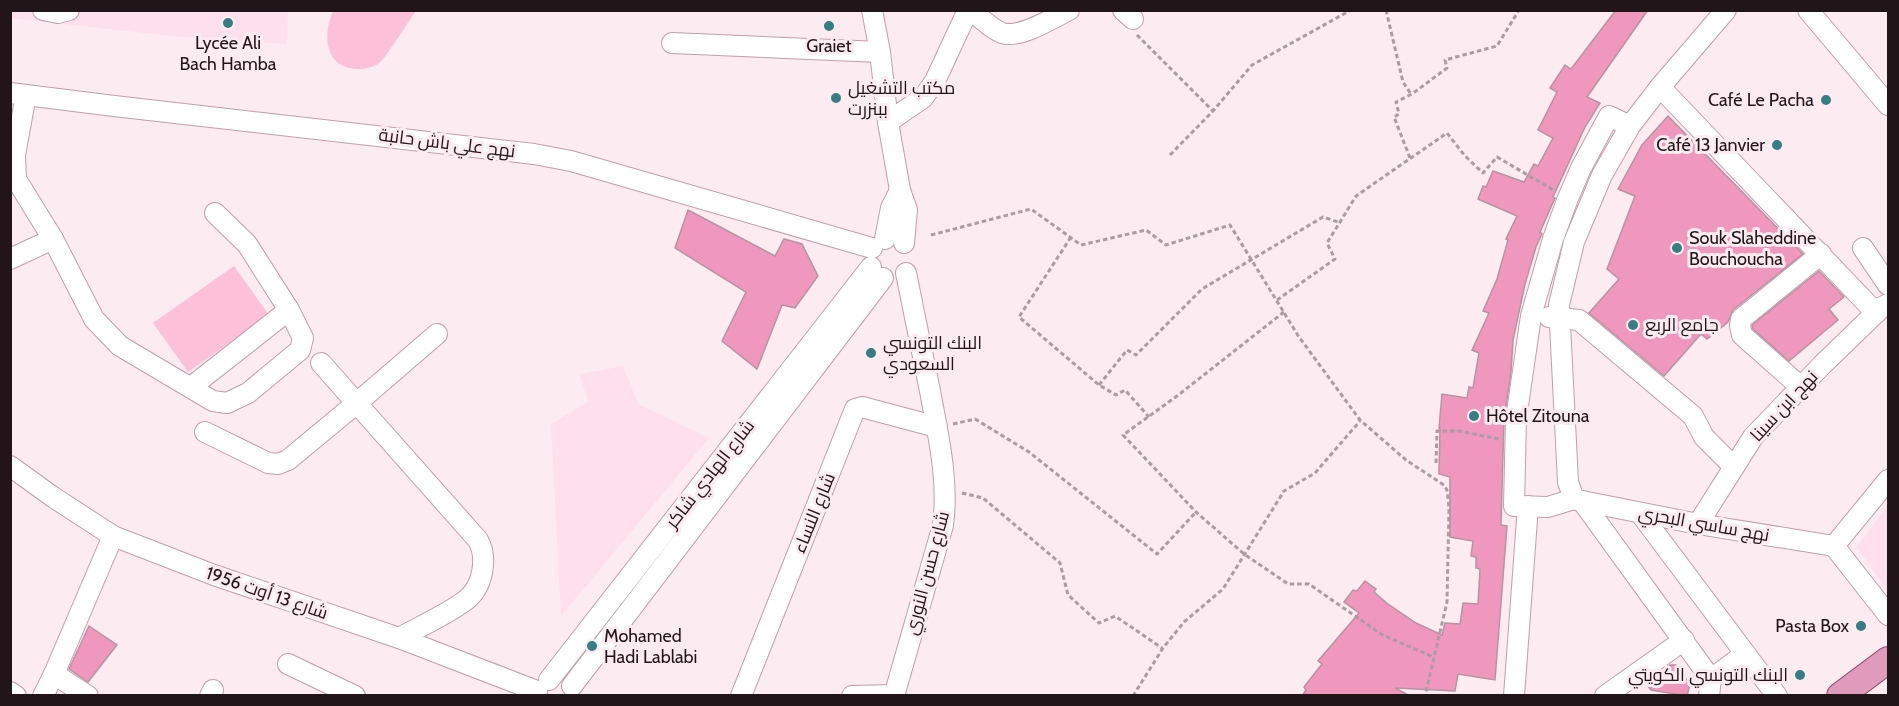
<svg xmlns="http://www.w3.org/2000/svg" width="1899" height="706" font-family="Cabin,Cairo,sans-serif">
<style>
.built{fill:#fee0ec}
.green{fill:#fcc1d9}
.building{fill:#ef97bc;stroke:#b893a1;stroke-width:1.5}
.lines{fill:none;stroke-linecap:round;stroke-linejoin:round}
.minor-casing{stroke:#c39dac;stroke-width:22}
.major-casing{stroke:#904166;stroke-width:28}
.path{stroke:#ac9ca2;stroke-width:3;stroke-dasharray:4.5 3;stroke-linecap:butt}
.minor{stroke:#fff;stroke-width:20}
.major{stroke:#e09bbc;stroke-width:26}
.poi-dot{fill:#367e84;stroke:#fcebf1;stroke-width:2}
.labels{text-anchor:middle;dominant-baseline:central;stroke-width:6;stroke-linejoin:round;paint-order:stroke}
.poi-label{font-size:18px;fill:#22151a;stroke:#fcebf1;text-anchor:start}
.street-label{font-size:18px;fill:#22151a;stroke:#fcebf1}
</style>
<rect width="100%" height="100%" fill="#fcebf1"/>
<g class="built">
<path d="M11,10L288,11L287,44L171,36L29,20L11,18Z"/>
<path d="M623,366L638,404L709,438L561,616L551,424L588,402L580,374Z"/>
<path d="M1888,505V592L1857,547Z"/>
</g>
<g class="green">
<path d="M333,11V10L416,11C409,20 385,60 378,64C373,67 365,69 360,69C325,70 322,36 333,11Z"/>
<path d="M234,266L269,315L188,372L153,323Z"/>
</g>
<g class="building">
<path d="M1616,10H1648L1587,97L1600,103L1585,127L1553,197L1555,198L1540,232L1542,234L1536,247L1525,284L1513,340L1511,372L1504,419L1501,525L1507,526L1495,680L1458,674L1455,691L1395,688L1410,696H1302L1306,690L1304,687L1322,664L1318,661L1359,613L1344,602L1353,590L1357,591L1365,581L1376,589L1374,592L1388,604L1416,623L1442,635L1445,623L1460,624L1463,603L1478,604L1480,569L1476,568V557L1471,556L1473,541L1450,537V477L1439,474L1440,428H1439L1442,394L1467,398L1469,387L1473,388L1479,353L1472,350L1489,313L1483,311L1497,279L1508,240L1506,239L1517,216L1478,199L1483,186L1486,187L1493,171L1524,182L1534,164L1538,166L1553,138L1538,130L1557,92L1550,88L1565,65L1571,69Z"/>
<path d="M1668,116L1803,254L1733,310L1728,322L1707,339L1701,334L1664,376L1589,313L1619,279L1607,269L1635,196L1618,189L1642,145Z"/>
<path d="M688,210L775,256L784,239L802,244L818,276L795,308L782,305L757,369L722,341L746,292L675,248Z"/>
<path d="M1819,271L1844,297L1829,309L1838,320L1789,361L1753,329L1752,325Z"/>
<path d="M89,626L117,645L88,682L69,669Z"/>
<path d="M1670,665H1676L1690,684L1687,696L1651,690L1645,682Z"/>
</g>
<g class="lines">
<defs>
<g id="minor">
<path d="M43,10L58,13L69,10"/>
<path d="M872,10L880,52L888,122L900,190L907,210L904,243"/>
<path d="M970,10C980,17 991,29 1002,33C1020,39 1053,18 1069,10"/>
<path d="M1123,10L1133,19"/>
<path d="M1726,10L1660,87L1630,126L1602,175L1574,242L1559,305L1568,482L1574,499L1582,501L1698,524L1834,546"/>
<path d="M1808,10L1888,105"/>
<path d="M672,43L880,52"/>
<path d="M1660,87L1876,313"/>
<path d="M10,93L114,106L534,154L571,161L872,248"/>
<path d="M26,95L15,155L16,179L53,239L94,319L120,346L213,401L227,403L248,393L300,350L303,338L289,310L247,244L215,213"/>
<path d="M888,122L923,98L935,81L968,10"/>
<path d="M885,239L891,208L900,190"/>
<path d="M1863,248L1888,285"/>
<path d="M10,259L53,239"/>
<path d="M1549,317L1579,320L1693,416L1704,437L1734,467"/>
<path d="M321,363L478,540C488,558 483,587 466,600C448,614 419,627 399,638"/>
<path d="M191,387L289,310"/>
<path d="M1802,388L1742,335L1740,326L1741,319L1821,254"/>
<path d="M205,432L268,463L278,464L288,460L358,402L437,334"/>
<path d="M10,466L53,497L113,536L214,575L399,638L537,691"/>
<path d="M1574,499L1548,507L1514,506L1516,419L1531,316L1553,239L1568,198L1581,168L1609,116L1630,126"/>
<path d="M1582,501L1711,679"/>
<path d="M1640,513L1777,696"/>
<path d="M1698,524L1753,437L1822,365L1882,307L1888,304"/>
<path d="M1834,546L1888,615"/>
<path d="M1834,546L1888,480"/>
<path d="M288,664L355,696"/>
<path d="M54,674L88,696"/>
<path d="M549,680L871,267"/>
<path d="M572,686L883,278"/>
<path d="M10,692L16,696"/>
<path d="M43,696L54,674L113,536"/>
<path d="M210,696L213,690"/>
<path d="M741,696L855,409L862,407L937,427"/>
<path d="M852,696L894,695"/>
<path d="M894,696L943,525C949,480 938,435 930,391C922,352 914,312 906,273"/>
<path d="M1514,696L1528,506"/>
<path d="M1605,696L1684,640"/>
<path d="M1709,696L1711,679L1745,654"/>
</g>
<path id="major" d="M1840,696L1888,660"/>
</defs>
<use href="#minor" class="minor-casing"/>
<use href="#major" class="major-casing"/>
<g class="path">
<path d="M1386,10L1403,82L1411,94"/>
<path d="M1137,35L1213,111"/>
<path d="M1170,155L1213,111L1252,65L1351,10"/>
<path d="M1410,158L1394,117L1399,114L1396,102L1412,94L1447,68L1445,60L1497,46L1519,10"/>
<path d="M931,235L1031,209L1081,245L1146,230L1166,245L1230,225L1299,337L1360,420L1406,460L1444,485L1447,490L1449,507L1447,602L1425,696"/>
<path d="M1071,237L1019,317L1099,385L1116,395L1125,390L1149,417"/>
<path d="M1277,300L1335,259L1327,243L1356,196L1447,133L1465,156L1483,173L1497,157L1555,191"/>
<path d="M1284,312L1177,396L1123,435L1196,512L1244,554L1288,584H1309L1381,634L1433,657"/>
<path d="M1099,385L1127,350L1136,355L1202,289L1323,217L1341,223"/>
<path d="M953,424L975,419L1029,452L1157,554L1196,512"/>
<path d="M1436,463L1437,431H1459L1499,439"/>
<path d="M962,493L983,498L1060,563L1068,595L1099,623L1115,616L1162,648"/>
<path d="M1133,696L1163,648L1184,622L1223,589L1284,491L1315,473L1360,421"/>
</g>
<use href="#minor" class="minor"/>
<use href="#major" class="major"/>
</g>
<g class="poi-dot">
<circle cx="228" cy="23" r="6"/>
<circle cx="829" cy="26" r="6"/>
<circle cx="836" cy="98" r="6"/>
<circle cx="1826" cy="100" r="6"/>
<circle cx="1777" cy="145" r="6"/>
<circle cx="1677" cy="248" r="6"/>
<circle cx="1633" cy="325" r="6"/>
<circle cx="871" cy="353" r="6"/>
<circle cx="1474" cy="416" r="6"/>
<circle cx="1861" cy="626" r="6"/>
<circle cx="592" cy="646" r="6"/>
<circle cx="1800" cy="675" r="6"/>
</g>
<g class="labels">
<g class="poi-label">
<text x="228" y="43" text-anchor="middle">Lycée Ali<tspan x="228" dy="21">Bach Hamba</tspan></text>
<text x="829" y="46" text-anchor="middle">Graiet</text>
<text x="848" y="88">مكتب التشغيل<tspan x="848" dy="21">ببنزرت</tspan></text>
<text x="1814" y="100" text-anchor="end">Café Le Pacha</text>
<text x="1765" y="145" text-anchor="end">Café 13 Janvier</text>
<text x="1689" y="238">Souk Slaheddine<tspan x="1689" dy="21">Bouchoucha</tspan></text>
<text x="1645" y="325">جامع الربع</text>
<text x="883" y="343">البنك التونسي<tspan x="883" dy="21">السعودي</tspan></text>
<text x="1486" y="416">Hôtel Zitouna</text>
<text x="1849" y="626" text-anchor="end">Pasta Box</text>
<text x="604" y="636">Mohamed<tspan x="604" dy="21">Hadi Lablabi</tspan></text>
<text x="1788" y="675" text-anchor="end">البنك التونسي الكويتي</text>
</g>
<g class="street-label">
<text transform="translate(447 143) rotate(7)">نهج علي باش حانبة</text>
<text transform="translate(1784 406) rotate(-47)">نهج ابن سينا</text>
<text transform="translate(710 474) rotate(-52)">شارع الهادي شاكر</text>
<text transform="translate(814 513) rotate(-68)">شارع النساء</text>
<text transform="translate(1704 524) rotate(10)">نهج ساسي البحري</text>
<text transform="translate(927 573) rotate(-75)">شارع حسن النوري</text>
<text transform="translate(267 593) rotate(19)">شارع 13 أوت 1956</text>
</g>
</g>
<rect width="1899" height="706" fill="none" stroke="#22151a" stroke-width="24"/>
</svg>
